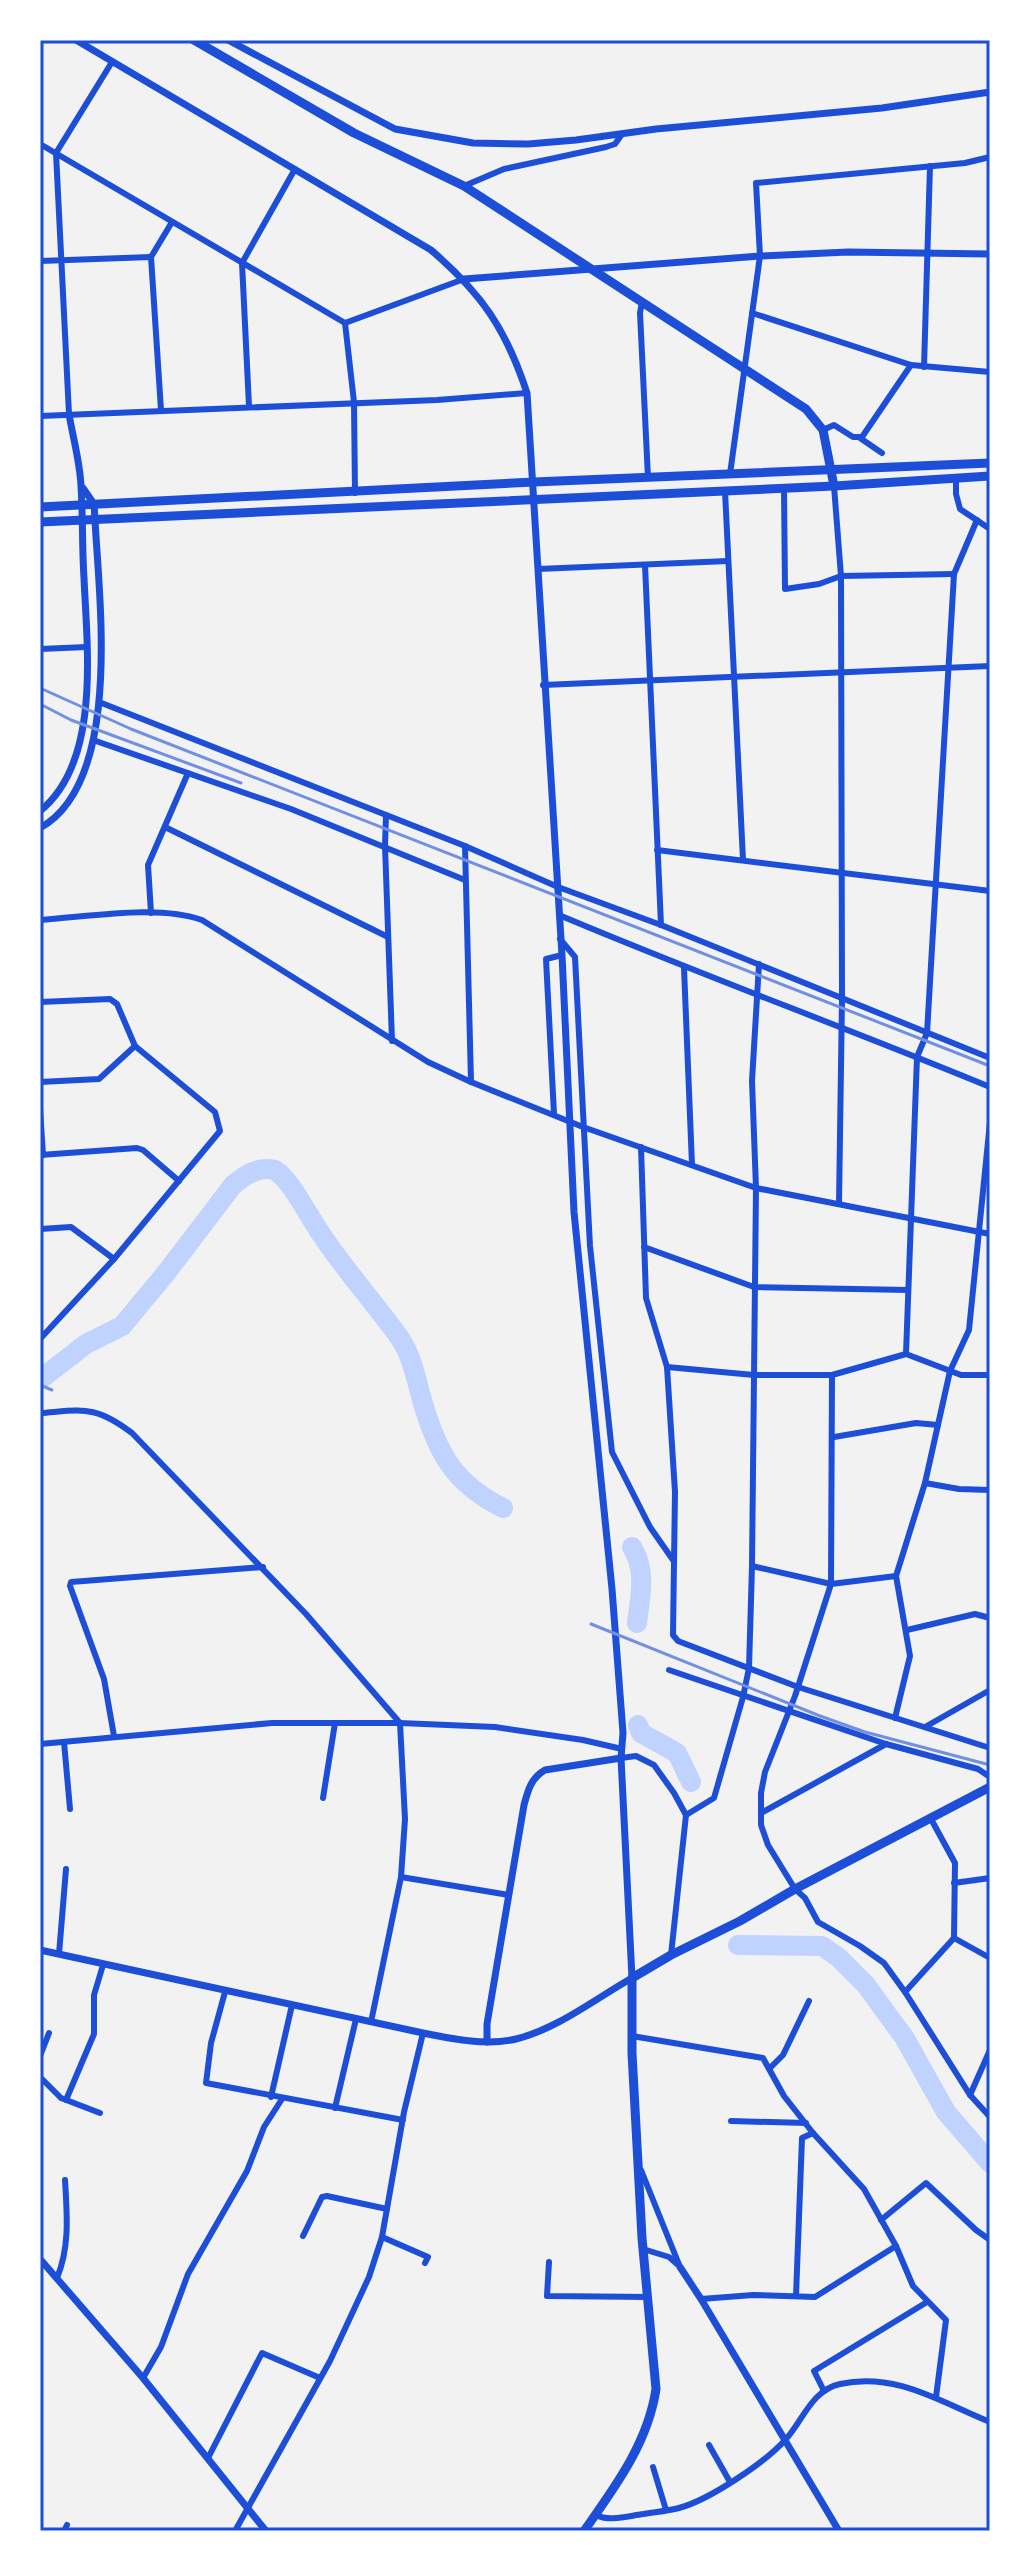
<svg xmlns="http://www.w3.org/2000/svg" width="1030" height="2571" font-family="'IBM Plex Sans',sans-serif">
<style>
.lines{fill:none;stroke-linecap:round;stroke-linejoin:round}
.river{stroke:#bfd3fe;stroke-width:20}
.minor{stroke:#1d4ed8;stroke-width:6}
.tertiary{stroke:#1d4ed8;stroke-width:7}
.trunk{stroke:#1d4ed8;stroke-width:9}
.rail{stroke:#7290e2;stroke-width:3}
.neatline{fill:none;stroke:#1d4ed8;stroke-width:3}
</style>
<rect width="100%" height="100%" fill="#f2f2f2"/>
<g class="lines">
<g class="river">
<path d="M42,1378L86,1344L122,1326L166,1273L233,1185C245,1175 258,1166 275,1170C292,1181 309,1217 321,1234C345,1270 374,1302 399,1337C412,1355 416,1379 422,1400C437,1452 453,1483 503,1508"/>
<path d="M632,1547C647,1571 640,1597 637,1623"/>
<path d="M638,1725L641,1733L677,1753L691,1782"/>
<path d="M738,1945L822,1946L838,1957L866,1985L884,2010L904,2037L946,2112L990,2163"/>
</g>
<g class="minor">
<path d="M40,144L345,323L464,279"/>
<path d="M464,186L504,169L606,147L615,144L622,134"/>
<path d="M151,257L172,222"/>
<path d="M40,261L151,257L161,410"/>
<path d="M642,302L640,313L648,478"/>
<path d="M752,313L911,365L990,372"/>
<path d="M345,323L354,402L355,493"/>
<path d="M924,367L930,166"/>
<path d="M249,406L242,263L295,169"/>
<path d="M69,414L56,153L112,62"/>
<path d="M40,416L437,400L527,393"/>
<path d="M823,430L834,425L853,437H862L911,365"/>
<path d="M860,438L882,453"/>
<path d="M730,474L760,256L756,183L965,163L990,157"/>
<path d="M956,477V494L960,509L990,529"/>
<path d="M834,486L841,576L842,998L839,1204"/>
<path d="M784,488L785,589L819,584L841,576L954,574"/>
<path d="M725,491L743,860"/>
<path d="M645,565L661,925"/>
<path d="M538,569L728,561"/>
<path d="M40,649L87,647"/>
<path d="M543,685L990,666"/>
<path d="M99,702L465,846L558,887L661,925L990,1058"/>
<path d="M93,740L291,809L465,880"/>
<path d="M386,815L385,846L392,1041"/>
<path d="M165,827L388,937"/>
<path d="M465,846L471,1082"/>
<path d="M657,850L990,891"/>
<path d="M151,913L148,865L188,773"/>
<path d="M559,915C701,975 847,1028 990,1087"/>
<path d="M40,920C88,917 158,904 202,920L428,1062L471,1082L583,1127L756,1188L990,1234"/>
<path d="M560,939L575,957L590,1246L612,1452L650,1527L673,1560"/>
<path d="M684,968L692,1165"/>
<path d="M40,1002L110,999L117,1004L135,1046L215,1112L220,1131L114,1259L40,1339"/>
<path d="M40,1082L99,1079L135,1046"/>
<path d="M40,1109L43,1155"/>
<path d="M554,1114L546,959L562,955"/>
<path d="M641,1147L646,1298L667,1367L675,1492L673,1635L678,1641L798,1687L990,1748"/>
<path d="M40,1155L137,1148L143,1150L179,1181"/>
<path d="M40,1229L71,1227L114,1259"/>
<path d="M644,1247L754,1287L908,1290"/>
<path d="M906,1354L917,1057L927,1033L954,574L977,520"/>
<path d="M667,1367L754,1375H832L906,1354L961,1375H990"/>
<path d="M832,1375L831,1584L795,1696L765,1772L761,1793V1825L768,1845L795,1889L805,1898L818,1922L860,1946L884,1963L905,1992"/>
<path d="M40,1413C84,1410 95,1405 132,1433L306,1614L400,1723L405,1819L401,1877L371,2022"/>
<path d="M834,1437L916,1423L938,1425"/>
<path d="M925,1483L959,1489L990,1490"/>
<path d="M752,1566L831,1584L896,1576"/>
<path d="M907,1630L975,1614L990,1618"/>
<path d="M669,1670L886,1744L978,1769L990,1777"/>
<path d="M895,1718L910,1656L896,1576L925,1483L950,1371L969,1330L990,1122"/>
<path d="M925,1727L990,1690"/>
<path d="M114,1736L104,1679L70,1586L71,1582L263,1567"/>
<path d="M64,1742L70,1809"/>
<path d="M40,1744L272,1723H400L495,1727L583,1740L622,1749"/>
<path d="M621,1758L636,1756L654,1765L674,1793L686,1815L671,1955"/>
<path d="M323,1798L335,1723"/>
<path d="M761,1813L886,1744"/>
<path d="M686,1815L714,1798L743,1697L749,1668L752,1566L756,1188L752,1081L759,964"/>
<path d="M931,1819L955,1863L954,1938L905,1992L970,2095L990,2117"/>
<path d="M401,1877L509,1895"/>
<path d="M954,1883L990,1878"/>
<path d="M954,1938L990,1958"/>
<path d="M59,1954L66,1869"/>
<path d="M225,1992L211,2043L206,2083L403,2120"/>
<path d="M632,2036L763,2058L784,2096L813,2133L864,2189L896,2246L913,2286L946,2320L936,2397"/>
<path d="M40,2056L49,2033"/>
<path d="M770,2068L783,2055L809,2001"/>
<path d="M40,2077L61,2098L100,2113"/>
<path d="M970,2095L990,2050"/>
<path d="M271,2097L292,2005"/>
<path d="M66,2100L94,2034V1995L103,1965"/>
<path d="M335,2108L356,2019"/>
<path d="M731,2121L806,2123"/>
<path d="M641,2170L680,2267"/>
<path d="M881,2220L926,2183L976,2230L990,2240"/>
<path d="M303,2236L322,2197L327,2196L387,2209"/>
<path d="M382,2237L428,2257L425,2263"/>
<path d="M643,2249L669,2257L677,2264"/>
<path d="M549,2262L547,2296L648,2297"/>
<path d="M57,2278C70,2247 67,2214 65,2180"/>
<path d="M796,2296L802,2138L813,2133"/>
<path d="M701,2299L753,2295L815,2297L896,2246"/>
<path d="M143,2378L161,2347L188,2274L247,2171L264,2127L282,2099"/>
<path d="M824,2391L814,2371L927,2302"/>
<path d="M709,2445L730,2482"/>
<path d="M208,2458L262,2353L320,2378"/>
<path d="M653,2467L666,2510"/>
<path d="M596,2515C609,2522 628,2516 643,2514C655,2512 668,2511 679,2508C709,2500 766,2462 786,2439C803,2420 812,2390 840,2384C897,2372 940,2402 990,2422"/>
<path d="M64,2531L67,2525"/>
<path d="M235,2531L330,2361L369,2277L382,2237L404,2112L423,2033"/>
</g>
<g class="tertiary">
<path d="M228,40L395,129L473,143L528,144L576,140L656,129L882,108L990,92"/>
<path d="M464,279L760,256L848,252L990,254"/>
<path d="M40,811C101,762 87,648 84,578C82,548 83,517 81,486C80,462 73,438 69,414"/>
<path d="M40,828C123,782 99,599 95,520L94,504L83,488"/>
<path d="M40,1950L423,2033C453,2039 486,2046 516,2039C557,2029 595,1999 632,1978L621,1758L623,1733L612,1589L574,1212L562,955L527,393C506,329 482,294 431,250L76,40"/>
<path d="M487,2042V2024L524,1805C528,1790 531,1778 545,1770L621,1758"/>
<path d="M40,2259L143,2378L266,2531"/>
<path d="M680,2267L701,2299L839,2531"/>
</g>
<g class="trunk">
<path d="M194,40L354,133L464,186L806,409L823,430L834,486"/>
<path d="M40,507L534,482L990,463"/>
<path d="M40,522L834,486L990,476"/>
<path d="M584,2531C615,2487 648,2443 656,2389L642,2238L632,2053V1978L671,1955L740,1921L795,1889L990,1787"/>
</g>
<g class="rail">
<path d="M40,688L131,729L990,1066"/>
<path d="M40,704L71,720L241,783"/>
<path d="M40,1385L52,1390"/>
<path d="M591,1624L820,1716L865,1732L990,1765"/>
</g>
</g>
<rect width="1030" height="2571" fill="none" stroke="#ffffff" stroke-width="84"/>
<rect x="42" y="42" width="946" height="2487" class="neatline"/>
</svg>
